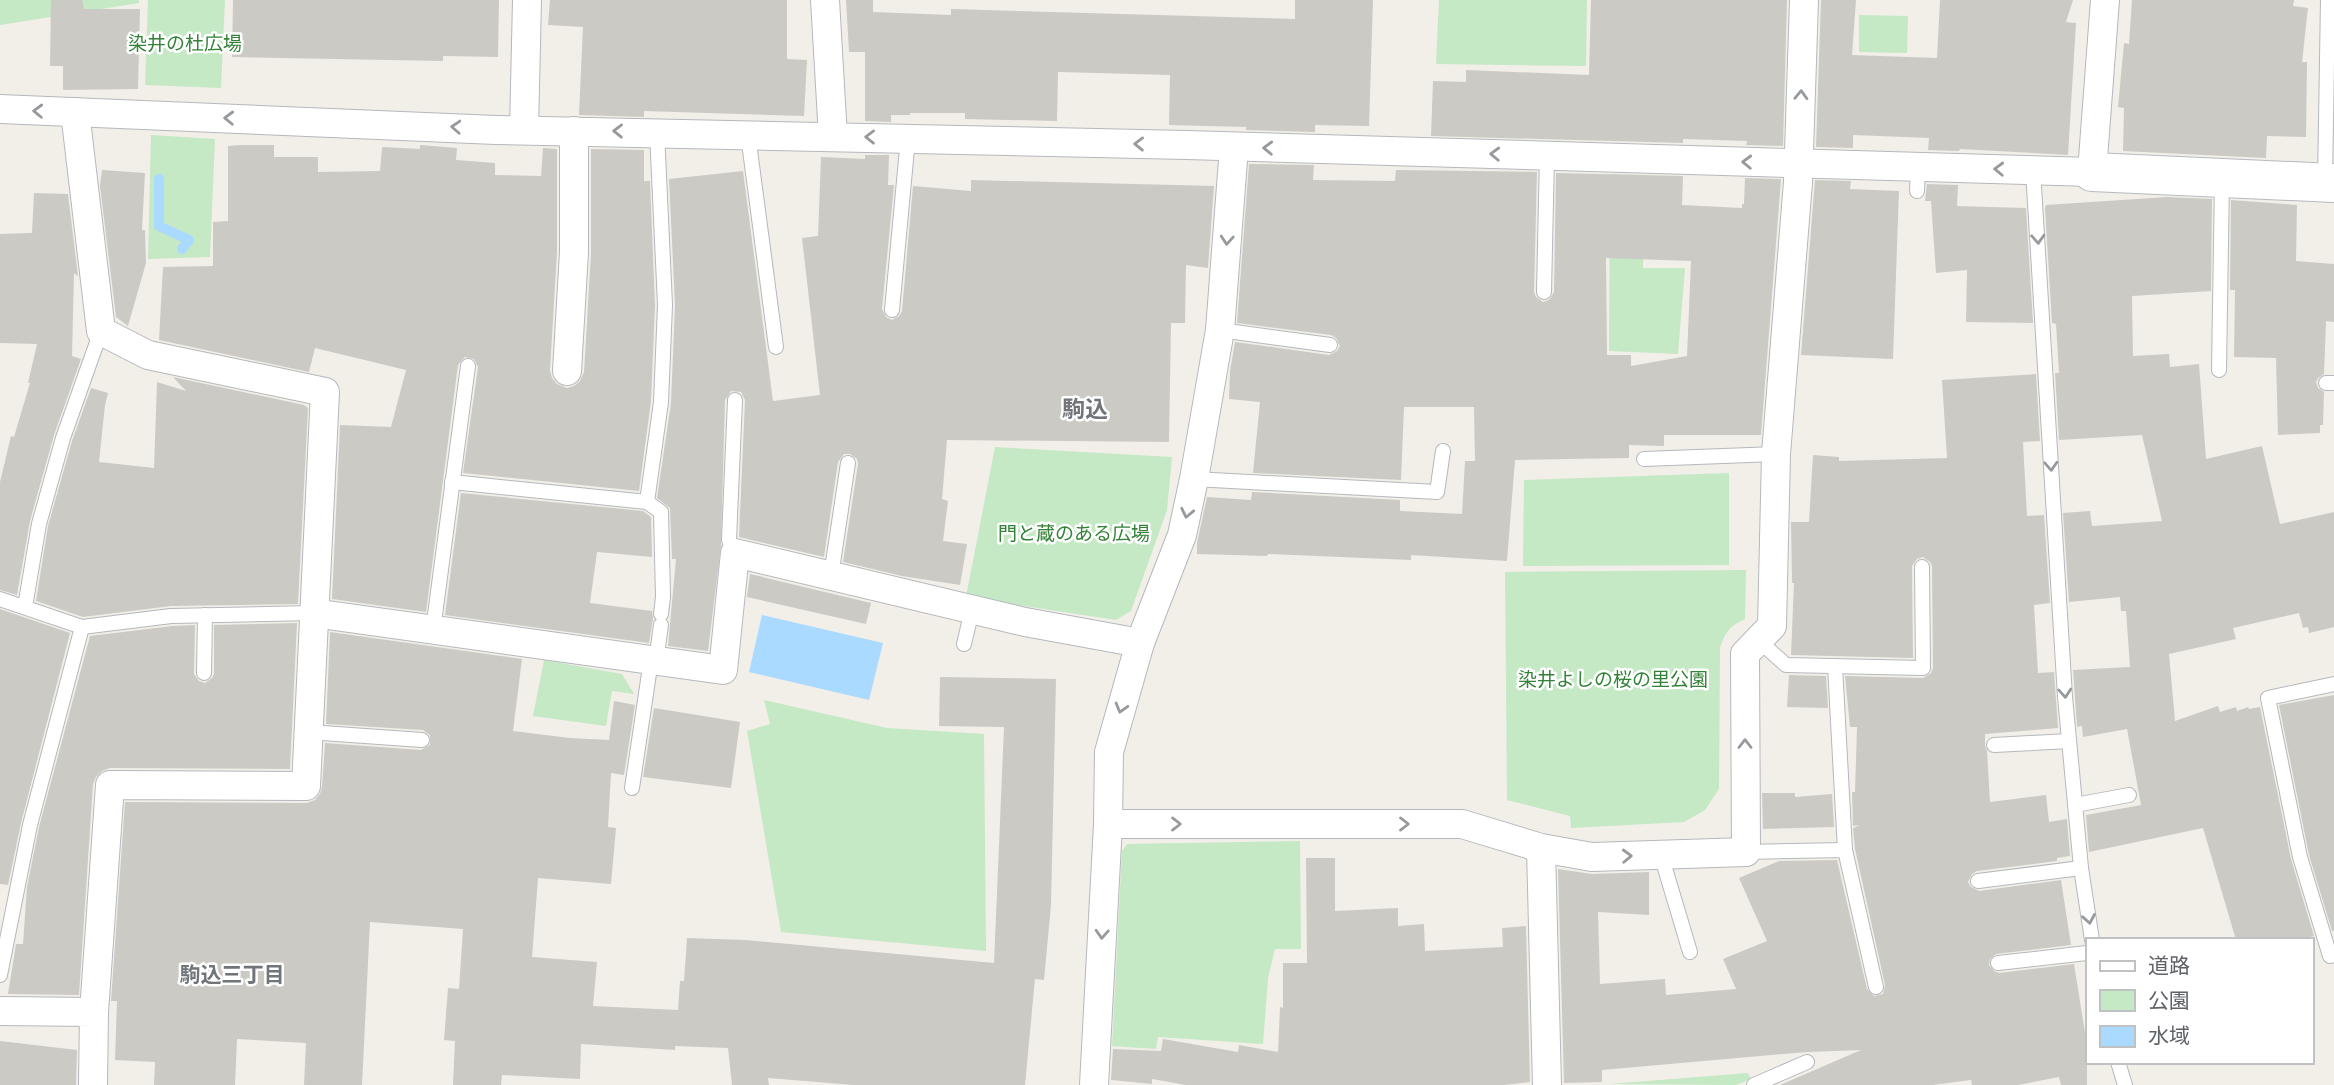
<svg xmlns="http://www.w3.org/2000/svg" width="2334" height="1085" font-family="'Titillium Web','Noto Sans JP',sans-serif">
<style>
.green{fill:#c5e8c5}
.water{fill:#aadaff}
.lines{fill:none;stroke-linecap:round;stroke-linejoin:round}
.stream{stroke:#aadaff;stroke-width:10}
.building{fill:#cccac5;fill-rule:evenodd}
.lane-casing{stroke:#b5b8bc;stroke-width:16}
.street-casing{stroke:#b5b8bc;stroke-width:30}
.secondary-casing{stroke:#b6babf;stroke-width:40}
.lane{stroke:#fff;stroke-width:14}
.street{stroke:#fff;stroke-width:28}
.secondary{stroke:#fff;stroke-width:38}
.oneway{stroke:#979a9d}
.labels{text-anchor:middle;dominant-baseline:central;stroke-width:5;stroke-linejoin:round;paint-order:stroke}
.park-label{font-size:19px;fill:#348238;stroke:#fff}
.neighbourhood-label{font-size:21px;font-weight:bold;fill:#70757a;stroke:#fff}
.quarter-label{font-size:23px;font-weight:bold;fill:#70757a;stroke:#fff}
</style>
<rect width="100%" height="100%" fill="#f1efe8"/>
<g class="green">
<path d="M0,0H139V3L0,25Z"/>
<path d="M148,0H225L221,88L145,85Z"/>
<path d="M1439,0H1587L1586,66L1436,64Z"/>
<path d="M1859,15L1908,16L1907,53L1859,52Z"/>
<path d="M151,135L215,139L210,257L148,259Z"/>
<path d="M1610,174L1645,175L1643,268H1685L1678,354L1609,351Z"/>
<path d="M995,447L1172,457L1167,510L1131,611L1116,620L966,597Z"/>
<path d="M1729,473V565L1523,566L1524,480Z"/>
<path d="M1746,570L1745,619C1730,626 1725,632 1720,648L1719,789L1705,810L1684,822L1571,828L1570,816L1507,800L1505,572Z"/>
<path d="M544,660L622,674L634,694L612,691L606,726L533,716Z"/>
<path d="M764,700L887,728L984,734L986,951L781,932L747,731L770,724Z"/>
<path d="M1300,841L1301,949H1275L1268,978L1263,1044L1158,1037L1156,1049L1112,1046L1122,851L1127,844Z"/>
<path d="M1748,1073L1751,1079L1736,1085L1610,1084Z"/>
</g>
<path class="water" d="M762,615L883,643L869,700L749,672Z"/>
<g class="lines">
<path class="stream" d="M159,179V226L189,240L182,249"/>
</g>
<g class="building">
<path d="M51,0H82L84,9H140L138,89L63,90V66H50Z"/>
<path d="M233,0H499L498,57L443,56V61L232,57Z"/>
<path d="M550,0H787V59L807,60L804,116L644,111V117L579,115L583,27L548,25Z"/>
<path d="M846,0H873V12L951,15V9L1295,19V0H1373L1369,126L1315,125V132L1246,130V127L1169,125L1170,75L1058,72L1057,121L965,119V113H910V115H891V122L865,121V52H849Z"/>
<path d="M1591,0H1787L1783,146L1746,145L1747,141L1683,139V143L1431,136L1433,81L1466,82V70L1589,75Z"/>
<path d="M1821,0H1856L1852,55L1937,58L1940,0H2073L2066,22L2076,23L2068,155L1960,149L1959,151L1928,150L1929,138L1853,135V148L1816,147Z"/>
<path d="M2132,0H2294L2293,6L2308,8L2302,62H2307L2306,137L2267,136L2266,158L2123,151L2124,108L2118,107L2124,43L2129,44Z"/>
<path d="M241,145H274V157H318V172L380,171L382,147L420,149V145L457,148L456,160L495,163V175L541,176L543,148L557,149V252L550,370L552,378L557,384L567,388L574,386L580,381L584,372L591,253V149L644,150V181H650L655,305L651,401L639,491L463,473L478,367L474,359L465,357L458,365L426,612L332,599L340,425L391,427L406,370L315,348L309,372L159,340L163,267L213,266V222L228,221V146Z"/>
<path d="M865,155H889L888,185H894L882,309L886,317L892,320L899,316L902,311L913,186L971,191V180L1214,186L1208,268L1186,265L1185,323H1171L1169,442L947,440L942,499L948,501L943,541L967,544L960,585L902,576L843,562L858,464L857,459L850,454H844L838,462L824,557L739,537L745,400L741,392L731,391L725,400L721,545L708,651L668,646L676,559H672L670,508L657,498L671,403L675,305L669,179L743,171L773,401L820,395L802,238L818,236L821,157L865,159Z"/>
<path d="M1249,164L1314,165L1313,180L1395,181L1396,170L1537,172L1534,292L1536,297L1543,302L1549,300L1554,292L1556,173L1683,176L1682,205L1742,208V204H1744L1745,178L1781,179L1761,435H1664V446L1629,445V458L1515,460L1507,561L1411,555V560L1268,554L1267,556L1197,554V543L1207,497L1251,500L1252,492L1400,500V511L1462,514L1465,461H1475L1474,407H1404L1401,480L1253,473L1260,402L1229,399L1230,371L1235,342L1329,355L1337,351L1340,346L1336,338L1331,335L1237,323ZM1606,258L1691,261L1687,356L1631,366V355H1607Z"/>
<path d="M102,170L145,173L142,230H145L146,263L128,326L116,317L100,186Z"/>
<path d="M1815,180L1851,181L1850,189L1899,191L1893,359L1801,355Z"/>
<path d="M1927,184L1958,185L1957,206L2026,208L2033,323L1966,322L1967,270L1936,273L1931,201H1925Z"/>
<path d="M34,193L68,194L78,276L74,273L72,356L81,359L54,435L30,521L17,595L0,590V482L11,436L14,437L30,383H28L37,344L0,343V234L32,233Z"/>
<path d="M2167,197L2212,199L2211,291L2132,296L2133,356L2169,354L2170,367L2199,364L2206,459L2262,446L2280,524L2334,512V627L2309,633L2308,627L2303,628L2299,613L2233,628L2236,639L2169,654L2175,721L2218,706L2220,712L2236,707L2237,711L2248,707L2249,709L2260,707L2291,859L2314,936L2298,940H2236L2203,828L2089,852L2086,815L2141,805L2127,729L2083,737L2082,726L2077,727L2073,670L2130,667L2126,611H2121L2120,597L2069,602L2063,513L2090,511L2092,526L2162,521L2142,435L2059,440L2055,373H2059L2056,324L2052,323L2045,208L2046,205Z"/>
<path d="M2231,200L2297,205L2296,261L2334,264V322L2326,321L2324,374L2318,378L2316,382L2318,388L2324,392L2323,425H2320V433L2278,435L2276,358L2234,357L2235,290H2230Z"/>
<path d="M2036,374L2040,441L2023,442L2027,516L2044,515L2050,603L2034,605L2038,673L2054,672L2058,728L1985,734V746L1987,751L1990,802L2046,795L2049,822L2067,819L2070,856L2057,858V861L1977,871L1972,874L1968,882L1971,887L1979,891L2061,880L2071,945L1996,954L1990,959L1989,965L1994,971L1999,973L2074,964L2087,1045V1085H2061L2059,1077L2018,1085H1972L1971,1080L1933,1085H1780L1861,1050L1807,1052L1602,1070V1082L1564,1083L1558,869L1592,874L1649,872V915L1598,912L1600,984L1665,979L1666,995L1736,989L1723,959L1767,941L1739,878L1779,861L1837,860L1867,989L1874,996L1883,994L1885,985L1855,849L1853,828L1860,825L1853,826L1852,792H1855L1857,727H1850L1845,676L1923,678L1931,673L1933,668L1932,566L1930,562L1923,557L1917,559L1912,566L1913,658L1791,655L1794,583H1792L1791,522H1809L1813,455L1839,457V461L1947,458L1942,380Z"/>
<path d="M173,377L304,405L308,408L298,604L171,606L83,617L36,601L48,526L72,441L91,388L108,393L105,405L99,462L154,468L157,382L186,391Z"/>
<path d="M461,493L643,511L651,517L652,557L597,552L590,603L652,611L653,619L649,643L445,615Z"/>
<path d="M750,574L871,603L866,624L747,597Z"/>
<path d="M0,609L70,633L21,823L8,885L0,884Z"/>
<path d="M297,623L290,769L110,768L102,771L96,777L93,784L79,995L8,994L16,944H23L27,887L39,827L90,636L172,626L195,625L194,674L199,681L205,683L212,678L214,674V625Z"/>
<path d="M330,632L522,659L513,731L570,738L609,740L614,701L635,705L624,775L611,773L608,827L616,828L611,884L538,878L532,957L597,962L593,1006L678,1010L680,981H684L687,938L745,940L994,963L1004,727L939,726L940,677L1056,679L1051,905L1044,980L1035,979L1025,1085H853L768,1078L769,1085H732L728,1048L675,1046V1050L581,1044L580,1079L502,1075L501,1085H453L455,1041L444,1040L448,988L459,989L463,929L370,922L362,1085H304L306,1043L237,1039L235,1085H154L155,1062L115,1060L117,1001H111L125,802L307,803L315,800L320,794L322,787L325,743L421,750L430,745V735L423,730L326,724Z"/>
<path d="M1789,675L1826,676L1828,708L1787,707Z"/>
<path d="M2334,695V931H2332L2309,855L2279,705Z"/>
<path d="M654,708L740,722L731,788L643,777Z"/>
<path d="M1762,793H1795V797L1832,794L1834,827L1763,829Z"/>
<path d="M1306,858H1335V911L1398,908V926L1424,924L1425,951L1503,947L1502,928L1526,926L1530,1082L1504,1085H1186L1152,1079V1084L1111,1080L1113,1049L1161,1051L1163,1039L1238,1052L1239,1045L1278,1052L1280,1007L1283,1008V963H1307Z"/>
<path d="M0,1041L77,1050L76,1085H0Z"/>
</g>
<g class="lines">
<defs>
<g id="lane">
<path d="M657,132L665,305L661,402L647,502L661,512L663,597L661,614"/>
<path d="M748,135L776,347"/>
<path d="M2033,170L2065,697L2081,868L2092,940"/>
<path d="M2325,181L2328,0"/>
<path d="M1917,191L1918,167"/>
<path d="M1544,292L1547,156"/>
<path d="M892,310L908,138"/>
<path d="M1220,330L1330,345"/>
<path d="M2219,370L2222,179"/>
<path d="M2326,383H2334"/>
<path d="M735,400L729,540L735,553"/>
<path d="M1644,459L1776,454"/>
<path d="M1194,479L1437,492L1443,451"/>
<path d="M452,482L647,502"/>
<path d="M831,576L848,463"/>
<path d="M0,599L82,627L171,616L313,613"/>
<path d="M25,607L39,524L63,438L101,331"/>
<path d="M433,630L468,366"/>
<path d="M1758,640L1786,665L1923,668L1922,567"/>
<path d="M964,644L972,610"/>
<path d="M656,661L661,625"/>
<path d="M1835,666L1845,850"/>
<path d="M204,673L205,615"/>
<path d="M2334,684L2268,698L2300,857L2330,956L2334,955"/>
<path d="M308,732L422,740"/>
<path d="M1994,745L2069,741"/>
<path d="M632,788L651,660"/>
<path d="M2075,805L2129,795"/>
<path d="M1746,852L1845,850L1876,987"/>
<path d="M1661,855L1690,952"/>
<path d="M1978,881L2081,868"/>
<path d="M1998,963L2087,953"/>
<path d="M0,975L30,825L82,627"/>
<path d="M2118,1062L2125,1085"/>
<path d="M1754,1085L1807,1062"/>
</g>
<g id="street">
<path d="M825,0L833,137"/>
<path d="M0,109L496,130L1187,145L2092,172L2105,0"/>
<path d="M75,112L101,331L148,355L325,392L306,786L110,785L94,1012"/>
<path d="M524,130L527,0"/>
<path d="M567,371L574,252V131"/>
<path d="M313,613L723,670L735,553L1025,622L1140,643"/>
<path d="M1108,824H1462L1541,848L1592,857L1746,852L1745,654L1772,626L1776,454L1798,182L1804,0"/>
<path d="M1541,848L1547,1085"/>
<path d="M0,1011L94,1012L93,1085"/>
<path d="M1094,1085L1108,824L1109,752L1140,643L1182,535L1194,479L1220,330L1234,147"/>
</g>
<path id="secondary" d="M2092,172L2334,183"/>
</defs>
<use href="#lane" class="lane-casing"/>
<use href="#street" class="street-casing"/>
<use href="#secondary" class="secondary-casing"/>
<use href="#lane" class="lane"/>
<use href="#street" class="street"/>
<use href="#secondary" class="secondary"/>
</g>
<defs><path id="oneway-chevron" d="M-2-3.5L2.5 0L-2 3.5" fill="none" stroke-width="1.6" stroke-linecap="round" stroke-linejoin="round" transform="scale(1.75)"/></defs>
<g class="oneway">
<use href="#oneway-chevron" transform="translate(1801 95) rotate(-88)"/>
<use href="#oneway-chevron" transform="translate(38 111) rotate(-178)"/>
<use href="#oneway-chevron" transform="translate(229 118) rotate(-178)"/>
<use href="#oneway-chevron" transform="translate(456 127) rotate(-177)"/>
<use href="#oneway-chevron" transform="translate(618 131) rotate(-179)"/>
<use href="#oneway-chevron" transform="translate(870 137) rotate(-179)"/>
<use href="#oneway-chevron" transform="translate(1139 144) rotate(-179)"/>
<use href="#oneway-chevron" transform="translate(1268 148) rotate(-178)"/>
<use href="#oneway-chevron" transform="translate(1495 154) rotate(-178)"/>
<use href="#oneway-chevron" transform="translate(1747 162) rotate(-178)"/>
<use href="#oneway-chevron" transform="translate(1999 169) rotate(-178)"/>
<use href="#oneway-chevron" transform="translate(2038 239) rotate(87)"/>
<use href="#oneway-chevron" transform="translate(1227 240) rotate(94)"/>
<use href="#oneway-chevron" transform="translate(2051 466) rotate(87)"/>
<use href="#oneway-chevron" transform="translate(1187 513) rotate(102)"/>
<use href="#oneway-chevron" transform="translate(2065 693) rotate(86)"/>
<use href="#oneway-chevron" transform="translate(1121 708) rotate(106)"/>
<use href="#oneway-chevron" transform="translate(1745 744) rotate(-90)"/>
<use href="#oneway-chevron" transform="translate(1176 824)"/>
<use href="#oneway-chevron" transform="translate(1404 824)"/>
<use href="#oneway-chevron" transform="translate(1627 856) rotate(-2)"/>
<use href="#oneway-chevron" transform="translate(2089 919) rotate(80)"/>
<use href="#oneway-chevron" transform="translate(1102 934) rotate(93)"/>
</g>
<g class="labels">
<g class="park-label">
<text x="185" y="42">染井の杜広場</text>
<text x="1074" y="532">門と蔵のある広場</text>
<text x="1613" y="678">染井よしの桜の里公園</text>
</g>
<g class="neighbourhood-label">
<text x="232" y="974">駒込三丁目</text>
</g>
<g class="quarter-label">
<text x="1085" y="408">駒込</text>
</g>
</g>
<rect x="2086" y="938" width="228" height="126" fill="#ffffff" stroke="#bfc1c3" stroke-width="2"/>
<rect x="2100" y="961" width="35" height="10" fill="#ffffff" stroke="#bfc1c3" stroke-width="2"/>
<text x="2148" y="973" font-size="21" fill="#5f6368">道路</text>
<rect x="2100" y="990" width="35" height="21" fill="#c5e8c5" stroke="#bfc1c3" stroke-width="2"/>
<text x="2148" y="1008" font-size="21" fill="#5f6368">公園</text>
<rect x="2100" y="1026" width="35" height="21" fill="#aadaff" stroke="#bfc1c3" stroke-width="2"/>
<text x="2148" y="1043" font-size="21" fill="#5f6368">水域</text>
</svg>
